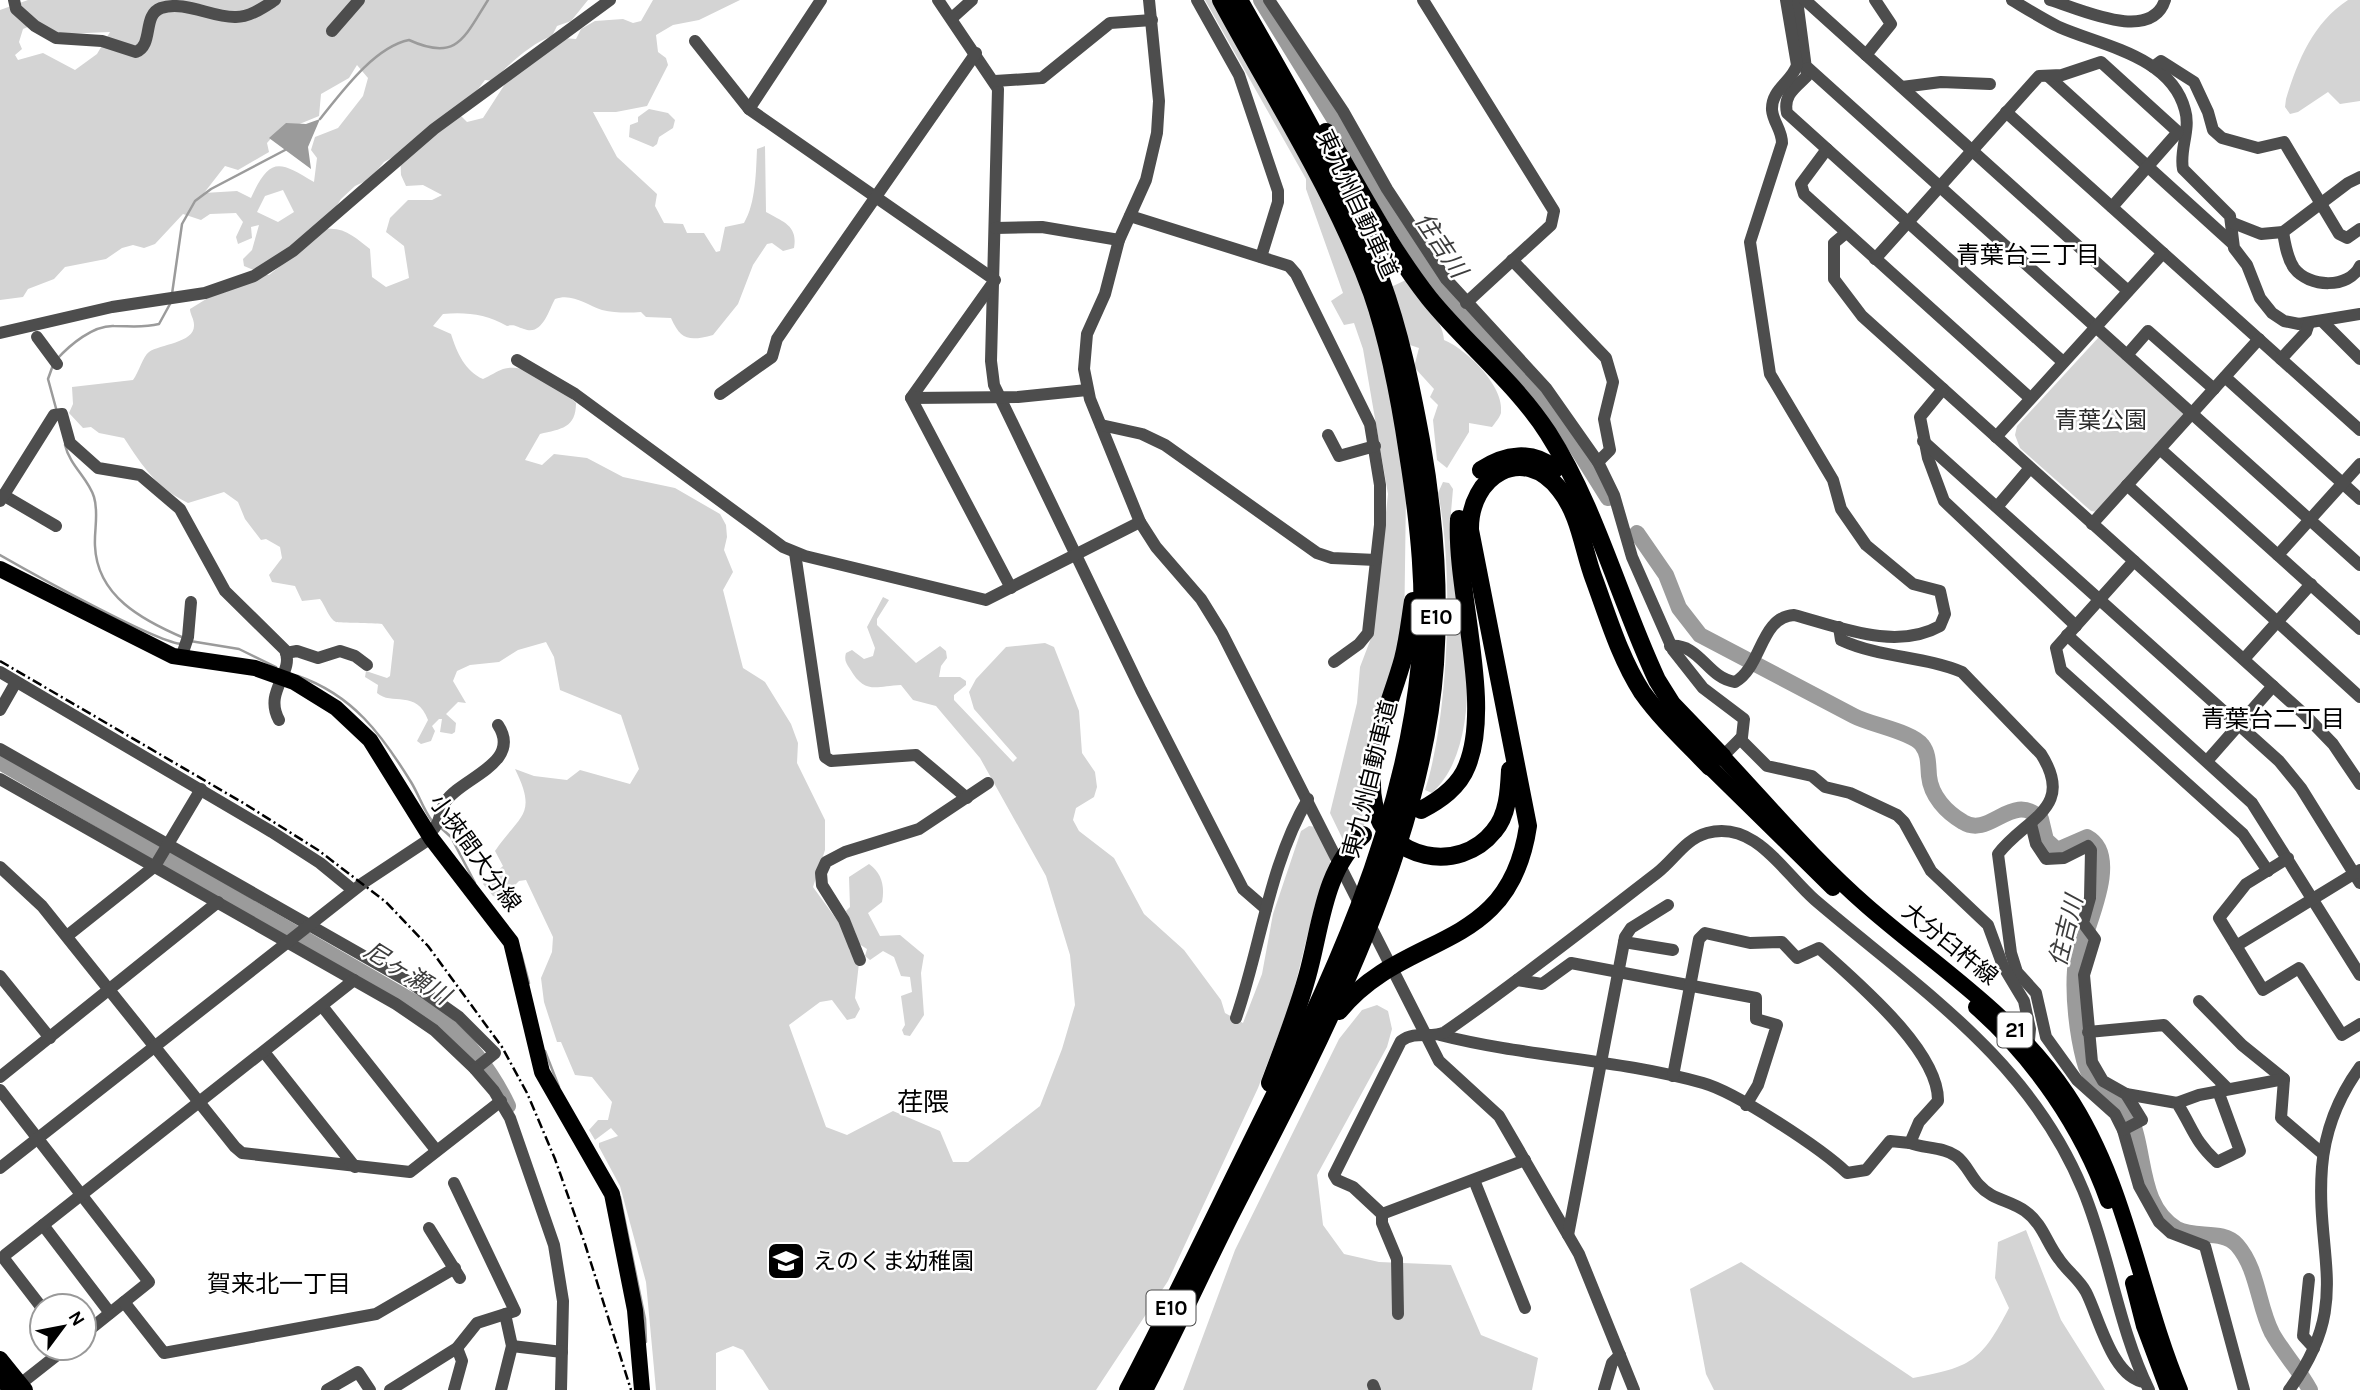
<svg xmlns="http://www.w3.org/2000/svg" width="2360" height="1390" font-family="Karla,'Noto Sans JP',sans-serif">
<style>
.green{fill:#d4d4d4;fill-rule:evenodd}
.water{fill:#9b9b9b}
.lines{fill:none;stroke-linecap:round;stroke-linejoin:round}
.stream{stroke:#9b9b9b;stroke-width:2.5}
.river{stroke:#9b9b9b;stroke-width:16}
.minor{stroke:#4d4d4d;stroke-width:12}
.major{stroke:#000;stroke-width:16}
.highway{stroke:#000;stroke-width:18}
.rail{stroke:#000;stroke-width:2.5;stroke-dasharray:10 3.5 2 3.5;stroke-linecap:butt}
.labels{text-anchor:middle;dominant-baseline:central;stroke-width:5;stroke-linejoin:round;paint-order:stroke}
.shield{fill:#fff;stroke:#4c4c4c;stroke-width:2}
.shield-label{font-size:21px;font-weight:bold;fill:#000}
.street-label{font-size:23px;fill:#000;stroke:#fff}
.park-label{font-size:23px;fill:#2b2b2b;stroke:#fff}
.poi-label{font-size:23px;fill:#000;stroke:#fff;text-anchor:start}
.water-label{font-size:24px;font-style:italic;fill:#3c3c3c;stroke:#fff}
.neighbourhood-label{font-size:24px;fill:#000;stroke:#fff}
.quarter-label{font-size:26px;fill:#000;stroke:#fff}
</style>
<rect width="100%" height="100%" fill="#fff"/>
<g class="green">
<path d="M28,0H588L571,21L557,26L552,36C532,43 507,65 494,81L485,80L459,114L467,122L483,118L505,84L563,38L576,39L581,29L595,21L623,19L633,23L641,21L653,0H740L699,20L673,25L656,35L658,52L666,58L668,65L647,106L616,112H593L617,157L657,194L655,206L664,223L683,224L687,233H704L716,252L720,251L725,227L744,223C756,203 756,171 757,149L765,146L766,212C783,222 798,225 794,248L783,251L772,243L767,244L753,265L738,304L713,335C690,341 681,341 671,318L646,317L641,312C628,313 615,313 602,310C586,305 573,293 555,299C548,312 542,336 524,329C516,327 515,324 507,326C486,314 466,312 443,314L433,326L451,334C457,353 465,371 483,379C490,376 497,371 503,369C528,362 559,387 576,403C576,428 561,429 540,434L525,460L542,465L554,454L587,458L623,477L675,488L720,514L726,525L727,537L724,550L733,572L723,590L743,668L765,682L791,724L798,743L797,763L825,820V850L813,887L850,938L849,950L859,963L855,998L860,1009L855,1018L847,1020L832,1000L820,1002L789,1025L826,1127L847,1135L893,1111L940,1131L953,1162H968L1040,1106L1062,1049L1075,1005L1070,955L1046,876L980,758L936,706L913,700L901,685C876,686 865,695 850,669C846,663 844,660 846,653L852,650L864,659L873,656L875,648L867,627L883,597L889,600L877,619V625L916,663L940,646L946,651L947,658L941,666L939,677H960L966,681V685L954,695V700L1013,762L1017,758L974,709L969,692L976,679L1006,647L1045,643L1054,647L1079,711L1082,753L1095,772L1097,787L1094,797L1076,808L1073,820L1079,831L1114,858L1144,914L1184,950L1221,1000L1225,1013L1243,1023L1262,974L1273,914L1301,831L1309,826L1316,827L1330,859V867L1315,905L1291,1002L1258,1088L1168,1281L1096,1390H769L743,1350L733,1346L716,1353V1390H656L646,1282L620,1186L599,1147V1143L618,1136L611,1128L595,1140L589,1130L598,1120H608L612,1102L592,1077L575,1075L561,1042H557L544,1002L541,978L552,952L553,937L526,880L519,881L502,898L493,896L483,884L503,866L495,851C520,814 538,816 515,769L534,776L567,780L580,770L630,784L639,769L621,715L560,690L554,657L546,642L518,650L499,662L470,665L457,671L453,681L466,703L458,702L446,714L456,723L455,732L452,734L440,732L442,719H439L432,726L435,731L431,741L421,744L417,741L428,720C417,689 391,706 377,693L378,685L365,677L366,671L387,678L390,676L394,641L382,624C374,623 339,623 336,622C329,619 325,605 320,599L302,601L295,586L272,582L269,575L282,558L280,547L266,539L261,540L245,519L238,502L224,492L188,503C157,488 143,467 124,438L99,433L91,427L83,428L69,413L73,404L72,387L133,380C139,372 143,356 149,352C160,344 195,343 194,325C194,319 190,314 190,309L216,293L264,274L269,275L327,229C345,227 357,239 370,249L372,277L386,287L409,278L404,246L386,232L390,218L408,200H432L442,195L423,185L406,186L401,175L400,153L384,162L370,179L355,186L341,199L327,221L256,271L244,266L243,259L252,250L259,225L251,227L252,238L238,244L236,237L243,222L236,213L210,214L201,220L183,214L155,244L144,248L133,245L122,248L106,259L65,267L54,279L28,289L23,297L0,300V10ZM35,24L63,34L110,32L97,54L75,70L43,53L18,60L15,55L22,49L19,42L23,29ZM357,65L368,78L363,96L338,128L315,137L311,150L317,158L314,182C279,161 270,156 251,198L237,191L204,193L225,166L238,170L269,152L267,143L275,134L319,116L321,94L349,78ZM283,190L294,212L278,222L257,212L265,196Z"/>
<path d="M1205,0H1213L1293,139L1367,292L1384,358L1406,492L1404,641L1370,755L1363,788L1367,815L1363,828L1344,842L1330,813L1357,703L1360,667L1373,633L1388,494L1363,349L1354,323L1344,325L1331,301L1343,293L1306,189V179Z"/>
<path d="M2348,0H2360V101L2340,104L2328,92L2298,112L2290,114L2285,107L2286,99C2298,60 2313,23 2348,0Z"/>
<path d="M649,109L668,113L675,120L673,128L659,137L657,144L653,147L629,137L630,125L638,122V117Z"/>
<path d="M1408,279C1418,300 1443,317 1444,340C1466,349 1505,386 1501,413C1500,417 1495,423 1492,427L1469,423V432L1447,468L1437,460L1433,420L1438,405L1430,397L1434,389L1414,367L1419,348L1410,345L1391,287Z"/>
<path d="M2098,338H2103L2183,411V417L2097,512L2091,511L2020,448L2015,435L2017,426Z"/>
<path d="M1443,482L1449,483L1453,489L1451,512C1459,589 1493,737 1432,793L1425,790C1449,717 1454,568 1438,493Z"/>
<path d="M869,864C882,873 885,887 882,902L868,913L880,936L900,935L924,955L921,973L924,1015L910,1036L904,1035L902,1030L905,1025L901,996L912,992L910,977L901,976L894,957L883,951L870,960L865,956L867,949L856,942V934L846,911L850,907L849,877Z"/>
<path d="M1377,1005L1388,1011L1392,1029L1387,1047L1317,1175L1323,1225L1344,1254L1379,1262L1451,1265L1481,1335L1538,1358L1532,1390H1183L1235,1250L1339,1039L1362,1010Z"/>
<path d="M2026,1230L2061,1320L2105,1390H1714L1706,1374L1690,1289L1741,1262L1913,1378C1971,1367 1981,1362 2009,1308L1995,1278L1998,1242Z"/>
</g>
<path class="water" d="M320,119L308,147L311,169L269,138L286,123L306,124Z"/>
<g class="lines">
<g class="stream">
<path d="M320,119C341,93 374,47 409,40C457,62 464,38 488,0"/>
<path d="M172,294L182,224L195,201L211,189L287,149"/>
<path d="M57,359C70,345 93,325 114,326C131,326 143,328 159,324L170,304"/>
<path d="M53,365L48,379L57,412"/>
<path d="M65,445C70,466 88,478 94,497C99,513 94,530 95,546C97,596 142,620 184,638"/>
<path d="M0,555C28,571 160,645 183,644"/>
<path d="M190,641L239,649L276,667"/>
<path d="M298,676C353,695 382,735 411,782C419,795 423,809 432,821"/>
<path d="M440,827L451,837L475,883"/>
<path d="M521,953L529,983"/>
<path d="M545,1051L559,1087"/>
<path d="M620,1197L645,1319L646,1342"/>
</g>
<g class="river">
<path d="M1261,0L1434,281L1538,395L1568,434L1608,498"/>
<path d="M1637,533L1666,575L1679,608L1700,635L1854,716C1871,725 1913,732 1922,745C1929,754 1928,765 1929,776C1931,796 1946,812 1963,822C1990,839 2012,790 2041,819L2046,840L2057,850L2087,837C2126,858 2078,941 2075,970C2073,997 2077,1033 2084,1060C2092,1093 2118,1092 2129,1115C2147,1151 2137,1205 2177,1229C2195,1239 2223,1229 2237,1245C2258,1269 2258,1306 2272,1333C2283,1353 2299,1369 2310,1390"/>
<path d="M0,762L429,1011C463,1035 490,1068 508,1106"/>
</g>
<g class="minor">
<path d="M14,0L16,9L35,26L56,38L102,41L136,52C154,45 142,15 161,8C185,0 212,18 236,17C250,17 264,7 275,0"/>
<path d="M938,0L998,89L991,361L994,385L1141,690L1243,889L1266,909"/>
<path d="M1149,0L1159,101L1157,133L1146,180L1119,240L1105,294L1087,334L1084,369L1090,399L1140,522L1156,547L1201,599L1222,633L1439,1061L1499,1116L1579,1254L1634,1390"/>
<path d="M1197,0L1239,75L1278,191V202L1261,257"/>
<path d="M1269,0L1343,111L1387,189L1446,279L1546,388L1598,462L1614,495L1632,557L1673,650L1703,688L1744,719L1742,737L1719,760"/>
<path d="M1423,0L1554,211L1551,225L1466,303"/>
<path d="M1797,0L1807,76C1795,88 1783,95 1787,113L2063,362"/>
<path d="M1805,0L2128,291"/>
<path d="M2012,0C2027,9 2043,19 2059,27C2102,46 2171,56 2185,110C2191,130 2179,150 2183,169L2230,216L2234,248L2247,265L2260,298L2272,313L2284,321L2299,324L2360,314"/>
<path d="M2050,0C2078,8 2151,44 2165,0"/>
<path d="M952,18L972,0"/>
<path d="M332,31L359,0"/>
<path d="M695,41L749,109L995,280L911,398L1011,588"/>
<path d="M1866,55L1891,24L1875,0"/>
<path d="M2153,67L2161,61L2194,82L2208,112L2213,130L2222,138L2258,148L2284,142L2339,234L2347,238L2360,229"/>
<path d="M1808,68L2360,565"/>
<path d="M2048,76L2232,243"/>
<path d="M995,81L1042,78L1110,23L1152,20"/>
<path d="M1902,87L1941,82L1990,84"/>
<path d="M749,109L821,0"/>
<path d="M2006,112L2360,430"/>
<path d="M1827,149L1801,184L1804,194L2030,398"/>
<path d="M1130,216L1289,266L1296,274L1370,424L1380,485V525L1368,633L1359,644L1334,662"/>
<path d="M2233,223L2261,234L2283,232L2348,183L2360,177"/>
<path d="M995,228L1042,227L1119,240"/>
<path d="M2283,232C2285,244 2287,258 2294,268C2309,288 2349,289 2360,266"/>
<path d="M1846,233L1834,243V279L1862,316L2304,714L2333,744L2360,784"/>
<path d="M1875,259L2039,76L2062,75L2101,62L2178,132L2112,207"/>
<path d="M1512,260L1606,358L1613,382L1604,419L1610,450L1598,462"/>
<path d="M2322,321L2360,359"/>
<path d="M0,333L112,307L205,293L254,276L293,251L434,129L610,0"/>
<path d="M37,337L57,364"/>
<path d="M2127,355L2148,331L2214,389"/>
<path d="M2281,359L2306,332L2309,323"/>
<path d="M517,360L575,394L783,547L805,556L986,600L1140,522"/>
<path d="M2225,377L2360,499"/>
<path d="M1943,389L1920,417L1928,458L1944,501L2076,626"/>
<path d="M720,394L772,357L777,339L792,317L976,53"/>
<path d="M911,398L1018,397L1087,390"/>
<path d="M1101,425L1142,434L1165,445L1317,553L1332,558L1376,560"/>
<path d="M1328,435L1339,456L1375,446"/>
<path d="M1996,437L2163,253"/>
<path d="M1923,441L2279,761L2301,788L2360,883"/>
<path d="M2160,449L2360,629"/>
<path d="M2127,485L2360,697"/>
<path d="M3,495L56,526"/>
<path d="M0,501L54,415L62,414L70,443L98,468L140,475L180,509L225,591L285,650C295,673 263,691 279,720"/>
<path d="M1997,507L2030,468"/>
<path d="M2092,524L2259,339"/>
<path d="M795,553L825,757L831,761L916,755L967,798"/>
<path d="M2278,555L2360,464"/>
<path d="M2134,561L2056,648L2061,670L2243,834L2268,871"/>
<path d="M1839,627L1841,640C1880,658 1924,656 1962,672L2041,754C2076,809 2025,818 1998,854L2011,953L2017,972L2036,993L2046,1037L2077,1080L2115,1114L2123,1130L2139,1186L2159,1222L2171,1233L2205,1246L2244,1390"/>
<path d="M2067,635L2252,803L2360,975"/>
<path d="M1670,646C1700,643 1707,678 1735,682C1762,667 1760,617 1794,615C1839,627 1896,651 1940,626L1945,614L1940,591L1913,584L1866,545L1841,509L1833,480L1770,374L1750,242L1782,143C1782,130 1773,122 1772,110C1771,89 1792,82 1797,65L1786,0"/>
<path d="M286,653L297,651L318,658L340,651L355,656L367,665"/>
<path d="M181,658L188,637L191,602"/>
<path d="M2244,659L2311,584"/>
<path d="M0,672L272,832L320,863L353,890"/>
<path d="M0,710L16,682"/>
<path d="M1740,739L1767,766L1812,776L1825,787L1850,793L1897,815L1904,822L1931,871L1988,925L2003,966L2024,1001L2030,1029L2028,1051"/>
<path d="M0,749L411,983L459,1017L495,1053L475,1069L434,1030L396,1004L0,779"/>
<path d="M2207,761L2273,686"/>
<path d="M2031,824L2036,844L2046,859L2064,858L2088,846L2091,850L2090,898L2083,923L2095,939L2084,975L2092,1062L2103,1081L2126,1094L2142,1120L2123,1130"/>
<path d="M428,834C442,824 438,813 446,801C461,778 523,763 498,725"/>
<path d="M2288,858L2246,884L2219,918L2263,990L2299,968L2342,1035L2360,1024"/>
<path d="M0,867L42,906L235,1147L242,1153L410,1172L501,1101"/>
<path d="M67,936L155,866L201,789"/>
<path d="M1624,942L1673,950"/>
<path d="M2236,946L2360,870"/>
<path d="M860,960L844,920L822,885L821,873L826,862L845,852L919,829L988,783"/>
<path d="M0,976L50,1038"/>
<path d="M1517,980L1542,984L1571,963L1756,998V1019L1777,1025L1758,1085L1746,1105"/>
<path d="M2199,1001L2242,1045L2284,1079L2281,1118L2323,1154"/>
<path d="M322,1006L436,1150"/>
<path d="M1236,1018C1261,946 1269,865 1308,799"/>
<path d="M2088,1032L2164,1025L2228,1089"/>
<path d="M1440,1035C1526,1057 1617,1059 1703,1083C1736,1092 1822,1149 1847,1173L1866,1170L1890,1141L1910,1143"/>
<path d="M264,1052L355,1167"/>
<path d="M475,1069L494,1091L510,1118L554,1245L563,1301L561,1390"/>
<path d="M1673,1076L1699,939L1705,933L1750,943L1782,942L1797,958L1819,948C1855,981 1939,1050 1938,1101L1919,1122L1910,1143C1924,1149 1942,1146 1956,1156C1966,1163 1971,1177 1979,1185C1992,1200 2010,1200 2025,1211C2043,1224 2046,1242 2059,1259C2067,1271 2079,1279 2086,1292C2099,1317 2112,1378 2145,1382"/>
<path d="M0,1077L218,902"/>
<path d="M0,1090L149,1282L84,1334"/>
<path d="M2126,1094L2177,1103C2193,1128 2194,1141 2217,1162L2240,1151L2218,1091"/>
<path d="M2177,1103L2199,1095L2284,1079"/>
<path d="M0,1168L363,883L431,838"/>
<path d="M1474,1180L1525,1308"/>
<path d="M1382,1214L1525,1160"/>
<path d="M43,1225L110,1313"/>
<path d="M429,1228L460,1278"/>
<path d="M1568,1235L1625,937L1631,928L1668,905"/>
<path d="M2309,1279L2303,1336L2314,1348"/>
<path d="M124,1302L164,1353L376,1314L455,1268"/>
<path d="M42,1308L5,1260V1255L354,980"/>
<path d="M1398,1314L1397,1259L1382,1223V1214L1353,1187L1337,1180L1334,1175L1401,1041C1416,1030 1431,1039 1445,1032C1517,982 1587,927 1657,873C1674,860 1685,839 1707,833C1755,820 1783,872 1815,900C1918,988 2029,1059 2083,1190C2110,1255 2118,1327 2149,1390"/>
<path d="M512,1346L562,1352"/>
<path d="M1373,1385L1375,1390"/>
<path d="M14,1389L66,1348"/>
<path d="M327,1390L358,1372L370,1390"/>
<path d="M390,1390L457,1348L477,1323L515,1311L454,1183"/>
<path d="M454,1390L462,1361L457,1348"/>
<path d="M501,1390L512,1346L505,1314"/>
<path d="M1604,1390L1612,1363L1620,1355"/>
<path d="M2289,1390C2353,1304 2315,1258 2322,1167C2325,1131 2339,1096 2360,1067"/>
</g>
<g class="major">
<path d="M0,569L173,656L255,668L294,682L336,708L370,740L431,838L511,942L542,1072L612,1194L635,1310L642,1390"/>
<path d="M1723,757C1770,807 1815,861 1867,906C1937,967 2014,1015 2067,1094C2127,1184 2139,1292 2180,1390"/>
<path d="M1710,767L1833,888"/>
<path d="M1976,1007C2034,1058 2082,1128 2108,1201"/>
<path d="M2133,1283L2144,1326L2168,1390"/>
<path d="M0,1359L25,1390"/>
<path d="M0,1377L11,1390"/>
</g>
<g class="highway">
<path d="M1326,132C1359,188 1389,247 1429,298C1467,345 1515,382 1548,433C1596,508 1619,599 1657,680L1672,704L1723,757"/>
<path d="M1481,470C1505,454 1532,450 1555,469"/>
<path d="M1413,601C1410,620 1408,640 1403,659C1391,703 1364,758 1374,804C1386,860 1459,875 1494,831C1508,815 1509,790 1510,770"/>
<path d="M1421,810C1440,800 1459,787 1467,766C1493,703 1455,590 1459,519"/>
<path d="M1339,1011C1406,929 1509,955 1528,826L1470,530C1469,476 1523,442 1560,490C1580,515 1583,550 1594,579C1608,617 1620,658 1642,692C1661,719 1687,743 1710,767"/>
<path d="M1270,1083C1283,1048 1297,1013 1307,977C1321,928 1323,870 1363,835"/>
<path d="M1128,1390C1172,1306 1213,1220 1255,1135C1329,986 1404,831 1420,663C1427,593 1419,523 1408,454C1400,400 1390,345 1372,293C1334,189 1273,97 1221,0"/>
<path d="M1144,1390C1177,1328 1205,1264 1237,1202C1321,1040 1422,848 1435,664C1440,590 1434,513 1421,440C1411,386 1400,332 1381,280C1345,181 1291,92 1239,0"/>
</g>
<path class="rail" d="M0,661L245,804L318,850L386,902L428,946L502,1047L527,1093L555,1159L585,1244L631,1390"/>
</g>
<defs>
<symbol id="school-square" viewBox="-11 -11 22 22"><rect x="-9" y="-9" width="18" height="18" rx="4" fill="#000" stroke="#fff"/><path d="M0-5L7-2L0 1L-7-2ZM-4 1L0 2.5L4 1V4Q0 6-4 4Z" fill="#fff"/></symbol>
</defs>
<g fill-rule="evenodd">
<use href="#school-square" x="764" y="1239" width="44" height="44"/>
</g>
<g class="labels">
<g class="shield">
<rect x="1411.5" y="599.5" width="49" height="35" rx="5"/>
<rect x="1997.5" y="1012.5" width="35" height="35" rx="5"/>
<rect x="1146.5" y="1290.5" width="49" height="35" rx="5"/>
</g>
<g class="shield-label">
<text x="1436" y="617">E10</text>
<text x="2015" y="1030">21</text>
<text x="1171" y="1308">E10</text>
</g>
<g class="street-label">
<text transform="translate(1357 204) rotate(65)">東九州自動車道</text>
<text transform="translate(1370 779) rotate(-76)">東九州自動車道</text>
<text transform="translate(475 853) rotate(54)">小挾間大分線</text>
<text transform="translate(1950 944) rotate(39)">大分臼杵線</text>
</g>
<g class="park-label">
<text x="2101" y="420">青葉公園</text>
</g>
<g class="poi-label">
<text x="813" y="1261">えのくま幼稚園</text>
</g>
<g class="water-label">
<text transform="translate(1441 245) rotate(56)">住吉川</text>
<text transform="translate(2066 931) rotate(-76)">住吉川</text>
<text transform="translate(407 973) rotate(32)">尼ヶ瀬川</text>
</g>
<g class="neighbourhood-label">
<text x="2028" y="255">青葉台三丁目</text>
<text x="2273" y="719">青葉台二丁目</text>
<text x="279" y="1284">賀来北一丁目</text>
</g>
<g class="quarter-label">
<text x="923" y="1102">荏隈</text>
</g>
</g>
<g transform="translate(63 1327) rotate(58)"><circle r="33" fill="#ffffff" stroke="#999999" stroke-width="2"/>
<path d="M0-5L12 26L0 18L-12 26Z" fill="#000000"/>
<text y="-10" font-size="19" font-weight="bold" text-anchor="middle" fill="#000000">N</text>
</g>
</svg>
